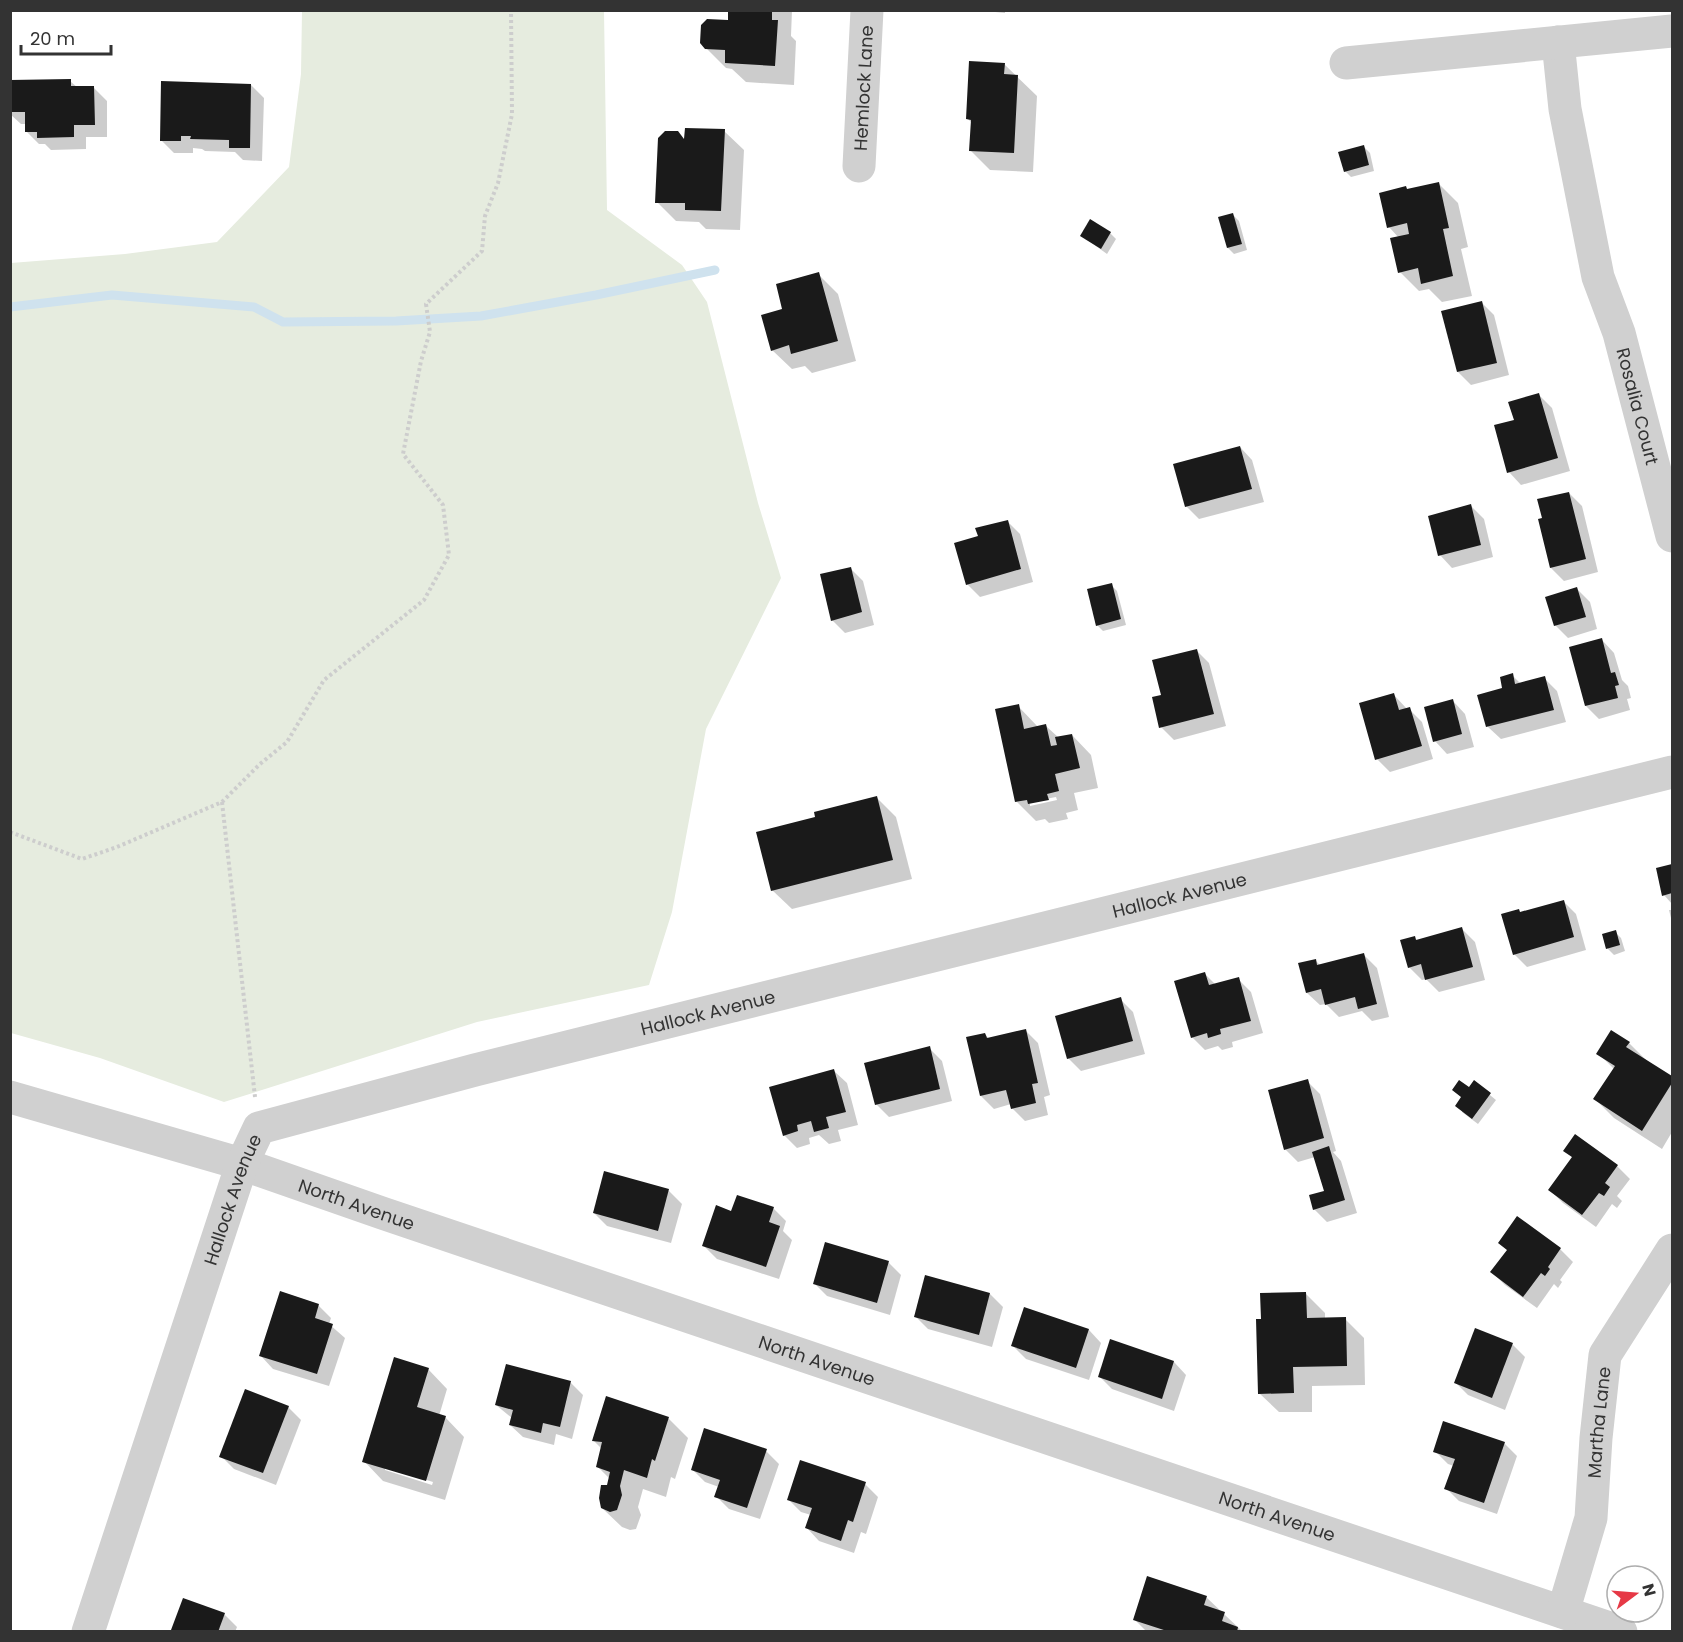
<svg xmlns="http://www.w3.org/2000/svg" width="1683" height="1642" font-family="Poppins,sans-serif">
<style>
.green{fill:#e6ecdf}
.shadow{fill:#0003;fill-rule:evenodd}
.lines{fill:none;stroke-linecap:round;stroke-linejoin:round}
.stream{stroke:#cfe2ee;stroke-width:9}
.building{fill:#1a1a1a}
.path{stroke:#cdcdcd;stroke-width:4;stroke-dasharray:3 3;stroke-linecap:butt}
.minor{stroke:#d0d0d0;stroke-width:33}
.labels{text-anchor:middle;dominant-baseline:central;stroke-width:6;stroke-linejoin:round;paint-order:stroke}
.street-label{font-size:18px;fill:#333;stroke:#fff}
</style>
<rect width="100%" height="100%" fill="#fff"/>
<path class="green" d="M302,11H604L607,210L682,265L707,302L758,503L781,578L706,729L672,912L649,985L477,1022L224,1102L100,1058L11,1033V263L125,254L217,242L289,167L301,74Z"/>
<g class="shadow">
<path d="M730,10H792L791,36L796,41L794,85L746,82L732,69L726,68L706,48L729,22Z"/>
<path d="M976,10H1005V13Z"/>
<path d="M1004,64L1037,96L1033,172L990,170L970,150L972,123L968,119Z"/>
<path d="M70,81L78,88H94L107,101V137H86V149L51,150L45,144H39L26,131V124H21L10,114V82Z"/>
<path d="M251,85L264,98L262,161L243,160L235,152L205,151L202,149L193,148V153H174L161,140Z"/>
<path d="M724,131L744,150L740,230L706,229L699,222L676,221L657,202L686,141Z"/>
<path d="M1364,147L1370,153L1374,171L1351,177L1345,171Z"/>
<path d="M1439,184L1458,203L1468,247L1461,249L1472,296L1442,302L1429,289L1419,291L1400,272L1399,238L1389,227L1409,191Z"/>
<path d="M1233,215L1239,221L1247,250L1234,254L1228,248L1220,218Z"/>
<path d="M1110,233L1116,239L1107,254L1082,236Z"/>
<path d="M818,274L838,294L856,361L812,373L805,366L792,369L772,350L784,310Z"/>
<path d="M1481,302L1494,315L1509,375L1471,385L1458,372Z"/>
<path d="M1539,395L1552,408L1570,471L1521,485L1509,472L1515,421Z"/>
<path d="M1240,447L1252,460L1264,502L1199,519L1186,506Z"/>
<path d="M1569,493L1582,506L1598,572L1564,581L1551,568L1540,520L1544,519Z"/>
<path d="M1471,506L1484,519L1493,557L1452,568L1440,555Z"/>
<path d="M1007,521L1020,534L1033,582L980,597L967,584L980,537Z"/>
<path d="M850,568L863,581L874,625L845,633L832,620Z"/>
<path d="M1111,585L1117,591L1126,625L1103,631L1097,625Z"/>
<path d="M1577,589L1590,602L1597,629L1568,638L1555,625Z"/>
<path d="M1602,640L1614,653L1622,680L1628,686L1631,698L1627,699L1630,710L1599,719L1586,706L1571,648Z"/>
<path d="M1196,650L1209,663L1226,726L1174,740L1161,727L1163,696Z"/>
<path d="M1512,675L1521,684L1544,678L1557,691L1566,722L1501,739L1488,727Z"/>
<path d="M1394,695L1407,709H1409L1422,722L1433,759L1390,772L1377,759Z"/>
<path d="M1453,701L1465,714L1474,747L1447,754L1435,741Z"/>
<path d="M1018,706L1038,727L1046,726L1059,738L1072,735L1091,755L1098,788L1074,793L1078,810L1066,813L1068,819L1049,823L1045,819L1036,821L1016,801ZM1056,797L1057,800L1030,806V802Z"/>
<path d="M877,798L896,817L912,879L792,909L772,890L817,818Z"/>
<path d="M1672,865V904L1664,895L1657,869Z"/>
<path d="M1563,901L1576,914L1586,950L1527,967L1514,954L1521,913Z"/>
<path d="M1669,910H1672V922Z"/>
<path d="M1462,929L1475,942L1485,980L1439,992L1426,979L1422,980L1409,967L1415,938L1418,941Z"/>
<path d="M1615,932L1621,938L1625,951L1614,955L1608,949L1604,935Z"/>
<path d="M1364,955L1377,968L1389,1017L1372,1021L1362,1011L1339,1017L1326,1004L1320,1005L1307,993L1316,961L1321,966Z"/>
<path d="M1205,974L1216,985L1238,979L1251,992L1263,1033L1232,1042L1233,1047L1222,1050L1218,1046L1205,1050L1192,1037Z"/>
<path d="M1120,999L1133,1012L1145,1054L1081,1071L1068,1058Z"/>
<path d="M1025,1030L1038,1043L1050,1095L1044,1097L1048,1115L1025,1121L1012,1108L1011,1104L994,1109L981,1096L967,1038L985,1034L989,1039Z"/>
<path d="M1629,1043L1649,1063L1672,1078V1132L1662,1149L1614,1118L1595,1099L1614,1069L1598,1053Z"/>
<path d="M929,1048L942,1061L952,1101L889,1117L876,1104Z"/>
<path d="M834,1071L847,1083L858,1125L838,1130L841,1141L829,1144L819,1135L809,1138L810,1144L797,1148L784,1135Z"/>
<path d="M1307,1081L1320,1094L1336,1151L1333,1152L1341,1161L1357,1213L1327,1222L1314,1209L1326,1192L1315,1157L1298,1162L1285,1149Z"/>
<path d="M1474,1082L1496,1100L1478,1124L1462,1112L1463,1098L1454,1090L1470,1089Z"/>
<path d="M1575,1136L1617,1166L1630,1179L1617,1196L1622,1201L1617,1208L1612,1204L1596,1227L1563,1203L1550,1190L1573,1158L1565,1150Z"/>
<path d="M605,1173L669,1191L682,1204L671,1243L607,1226L594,1213Z"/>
<path d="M773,1208L786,1221L783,1231L792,1240L779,1279L717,1259L704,1246Z"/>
<path d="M1560,1249L1573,1262L1560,1280L1562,1282L1558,1288L1554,1284L1537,1308L1505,1285L1492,1272Z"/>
<path d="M888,1262L901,1275L890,1315L827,1296L814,1283Z"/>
<path d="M990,1294L1003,1307L992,1347L928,1329L915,1316Z"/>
<path d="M1306,1294L1325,1313V1319H1345L1364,1338L1365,1385L1312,1386V1412H1279L1259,1393L1263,1321Z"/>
<path d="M318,1305L331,1318L329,1324L345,1338L329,1386L273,1369L261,1356Z"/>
<path d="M1089,1330L1101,1343L1089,1380L1026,1359L1013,1346Z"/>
<path d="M1475,1330L1513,1345L1525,1357L1505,1410L1468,1395L1455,1382Z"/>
<path d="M1174,1362L1186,1375L1174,1411L1112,1389L1099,1376Z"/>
<path d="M428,1369L447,1389L439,1416L445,1417L464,1437L445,1500L383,1481L364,1461ZM385,1467L433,1482L432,1485L385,1470Z"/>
<path d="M571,1383L583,1395L572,1439L556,1434L554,1445L523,1437L510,1425L512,1418L496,1405Z"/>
<path d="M606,1398L669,1419L688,1438L675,1479L671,1477L666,1497L643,1489L638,1507L641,1515L636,1529L630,1530L622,1527L602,1508L610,1479L598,1467L602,1449L593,1440Z"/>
<path d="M288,1407L301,1420L276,1485L234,1469L221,1456Z"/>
<path d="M1504,1443L1517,1456L1497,1514L1459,1501L1446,1488L1454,1466L1448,1464L1435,1451Z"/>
<path d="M766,1451L779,1464L760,1519L729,1509L716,1496L719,1487L705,1482L692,1469Z"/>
<path d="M865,1484L878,1497L866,1534L861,1532L854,1553L819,1541L807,1528L811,1515L801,1512L788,1499Z"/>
<path d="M1206,1597L1243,1632H1147L1135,1620Z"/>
<path d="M224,1614L237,1627L235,1632H175L173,1629Z"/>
</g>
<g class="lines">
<path class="stream" d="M10,307L112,295L254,307L283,322L396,321L481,316L596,295L715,270"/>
</g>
<g class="building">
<path d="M728,10H772V20H778L775,66L725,63V50L705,49L700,43L701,25L707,19L728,20Z"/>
<path d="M969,61L1005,63L1004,74L1018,75L1014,153L969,151L971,120L966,119Z"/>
<path d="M71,79V86H94L95,125H74V137L37,138V132H25V112H10V80Z"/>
<path d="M161,81L251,84L250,148H229V140L190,139L191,136H181V141H160Z"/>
<path d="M685,128L725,129L721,211L685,210V203H655L658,138L665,131H678L684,139Z"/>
<path d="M1364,145L1369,165L1344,172L1338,152Z"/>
<path d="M1439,182L1449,228L1443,229L1453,276L1421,284L1418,268L1398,273L1390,238L1409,234L1407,223L1387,228L1379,193L1406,186L1407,189Z"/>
<path d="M1233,213L1242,244L1227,248L1218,217Z"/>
<path d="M1090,219L1111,232L1101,249L1080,236Z"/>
<path d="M819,272L838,341L791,354L789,345L771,351L761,315L782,309L776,284Z"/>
<path d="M1482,301L1497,363L1457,372L1441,311Z"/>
<path d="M1539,393L1558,458L1507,473L1494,425L1514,420L1508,402Z"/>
<path d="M1240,446L1252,489L1185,507L1173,464Z"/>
<path d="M1569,492L1586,559L1550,568L1538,519L1542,518L1537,499Z"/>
<path d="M1471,504L1481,545L1438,556L1428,516Z"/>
<path d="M1008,520L1021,569L966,585L954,543L978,536L975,528Z"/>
<path d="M851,567L862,612L831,621L820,574Z"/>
<path d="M1112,583L1121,619L1096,626L1087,589Z"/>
<path d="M1577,587L1586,617L1554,626L1545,597Z"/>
<path d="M1602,638L1611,673L1615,672L1619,685L1615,686L1618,698L1585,706L1569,647Z"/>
<path d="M1197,649L1214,714L1159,728L1152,697L1161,695L1152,660Z"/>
<path d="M1513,673L1515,684L1545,676L1554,710L1486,727L1477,695L1502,688L1500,677Z"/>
<path d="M1394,693L1399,710L1410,707L1422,746L1375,760L1359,703Z"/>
<path d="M1453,699L1462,734L1433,742L1424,707Z"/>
<path d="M1019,704L1024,729L1046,724L1051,746L1057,745L1055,737L1072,734L1080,768L1055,774L1059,791L1047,794L1049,800L1028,804L1027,800L1015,802L995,709Z"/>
<path d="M877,796L893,860L771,891L756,832L815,817L814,812Z"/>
<path d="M1672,864V893L1662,896L1656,868Z"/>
<path d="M1564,900L1574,937L1513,955L1501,914L1519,909L1520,912Z"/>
<path d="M1462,927L1473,967L1425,980L1421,964L1408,968L1400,940L1415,936L1416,940Z"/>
<path d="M1616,930L1620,945L1606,949L1602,934Z"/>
<path d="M1364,953L1377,1004L1358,1009L1355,997L1325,1005L1321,989L1306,993L1298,963L1316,959L1317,965Z"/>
<path d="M1205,972L1209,985L1239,977L1251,1021L1220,1029L1221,1034L1208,1038L1207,1033L1191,1038L1174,981Z"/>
<path d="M1121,997L1133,1041L1067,1059L1055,1016Z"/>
<path d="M1026,1029L1038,1083L1032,1084L1036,1103L1011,1109L1006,1090L980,1096L966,1037L985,1033L987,1038Z"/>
<path d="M1611,1030L1630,1042L1626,1047L1672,1076V1083L1642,1131L1593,1099L1615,1066L1596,1054Z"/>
<path d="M930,1046L940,1089L875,1105L864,1063Z"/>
<path d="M834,1069L846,1112L826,1117L829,1128L814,1132L811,1121L797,1125L798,1131L783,1136L769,1087Z"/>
<path d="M1308,1079L1324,1138L1284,1150L1268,1090Z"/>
<path d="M1459,1080L1469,1087L1474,1080L1491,1093L1472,1119L1455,1106L1461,1097L1452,1090Z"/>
<path d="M1575,1134L1618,1165L1605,1183L1610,1187L1604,1196L1599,1193L1582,1215L1548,1190L1572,1157L1563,1151Z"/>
<path d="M1329,1146L1345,1200L1313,1210L1309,1195L1324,1191L1312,1152Z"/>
<path d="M604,1171L669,1189L658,1231L593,1213Z"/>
<path d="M737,1195L774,1207L769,1222L780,1226L766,1267L702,1246L716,1205L731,1211Z"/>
<path d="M1517,1216L1561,1248L1548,1267L1550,1269L1545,1276L1541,1273L1523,1297L1490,1272L1507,1250L1498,1243Z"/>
<path d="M825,1242L889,1261L877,1303L813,1284Z"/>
<path d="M925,1275L990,1293L979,1335L914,1317Z"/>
<path d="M280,1291L319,1304L315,1318L333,1324L317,1374L259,1356Z"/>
<path d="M1306,1292L1307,1318L1346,1317L1347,1366L1293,1367L1294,1393L1258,1394L1256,1319H1261L1260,1293Z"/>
<path d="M1024,1307L1089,1329L1076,1368L1011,1346Z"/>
<path d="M1475,1328L1513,1343L1492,1398L1454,1383Z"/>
<path d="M1110,1339L1174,1361L1162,1399L1098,1377Z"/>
<path d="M394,1357L429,1368L417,1407L446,1416L426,1481L362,1462Z"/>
<path d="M506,1364L571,1381L560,1427L543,1423L541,1433L509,1425L513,1410L495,1405Z"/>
<path d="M245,1389L289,1406L263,1473L219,1457Z"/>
<path d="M606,1396L669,1417L655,1461L652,1459L647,1478L624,1470L620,1486L622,1495L617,1510L610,1512L601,1508L599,1498L601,1485H607L610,1472L596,1467L602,1442L592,1441Z"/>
<path d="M1443,1421L1505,1442L1484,1503L1444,1489L1455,1459L1433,1452Z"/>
<path d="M704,1428L767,1449L747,1508L714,1497L720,1480L691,1470Z"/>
<path d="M800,1460L866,1482L853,1522L848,1520L841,1541L805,1528L812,1508L787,1500Z"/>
<path d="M1147,1576L1207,1596L1204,1605L1225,1612L1222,1621L1238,1627L1237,1632H1170L1133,1620Z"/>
<path d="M183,1598L225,1613L218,1632H177L171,1630Z"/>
</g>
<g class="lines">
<g class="path">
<path d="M222,802L255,1097"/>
<path d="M10,832L82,859L117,847L222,802L260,764L287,742L324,680L424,600L449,555L443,505L403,454L421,361L430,332L426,304L482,251L485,216L498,183L512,114L511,10"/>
</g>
<g class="minor">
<path id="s1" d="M1558,42L1565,109L1598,277L1619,333L1672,536"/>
<path d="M1346,63L1672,31"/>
<path id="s2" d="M859,166L867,10"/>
<path id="s3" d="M10,1097L242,1164L382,1213L1621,1632"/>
<path id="s4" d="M1563,1612L1591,1518L1596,1438L1605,1355L1672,1250"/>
<path id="s5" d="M88,1632L242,1164L259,1128L475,1070L1672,772"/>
</g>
</g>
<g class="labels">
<g class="street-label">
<text stroke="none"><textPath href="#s2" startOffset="78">Hemlock Lane</textPath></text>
<text stroke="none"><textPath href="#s1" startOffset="374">Rosalia Court</textPath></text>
<text stroke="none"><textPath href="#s5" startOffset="1482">Hallock Avenue</textPath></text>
<text stroke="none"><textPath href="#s5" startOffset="996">Hallock Avenue</textPath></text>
<text stroke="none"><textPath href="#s5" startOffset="456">Hallock Avenue</textPath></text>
<text stroke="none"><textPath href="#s3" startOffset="363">North Avenue</textPath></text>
<text stroke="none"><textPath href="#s3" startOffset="849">North Avenue</textPath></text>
<text stroke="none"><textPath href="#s4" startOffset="194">Martha Lane</textPath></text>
<text stroke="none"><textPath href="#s3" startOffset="1335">North Avenue</textPath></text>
</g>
</g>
<rect width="1683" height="1642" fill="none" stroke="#333333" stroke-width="24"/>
<g transform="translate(1635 1594) rotate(74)"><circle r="28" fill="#ffffff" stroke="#adadad" stroke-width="1.5"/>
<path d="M0-4.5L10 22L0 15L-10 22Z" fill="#e63946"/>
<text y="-9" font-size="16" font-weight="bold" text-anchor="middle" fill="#333333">N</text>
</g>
<path d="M21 45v9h90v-9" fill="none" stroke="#333333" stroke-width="3"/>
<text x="30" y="45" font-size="18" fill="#333333" stroke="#ffffff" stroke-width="4.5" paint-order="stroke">20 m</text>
</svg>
